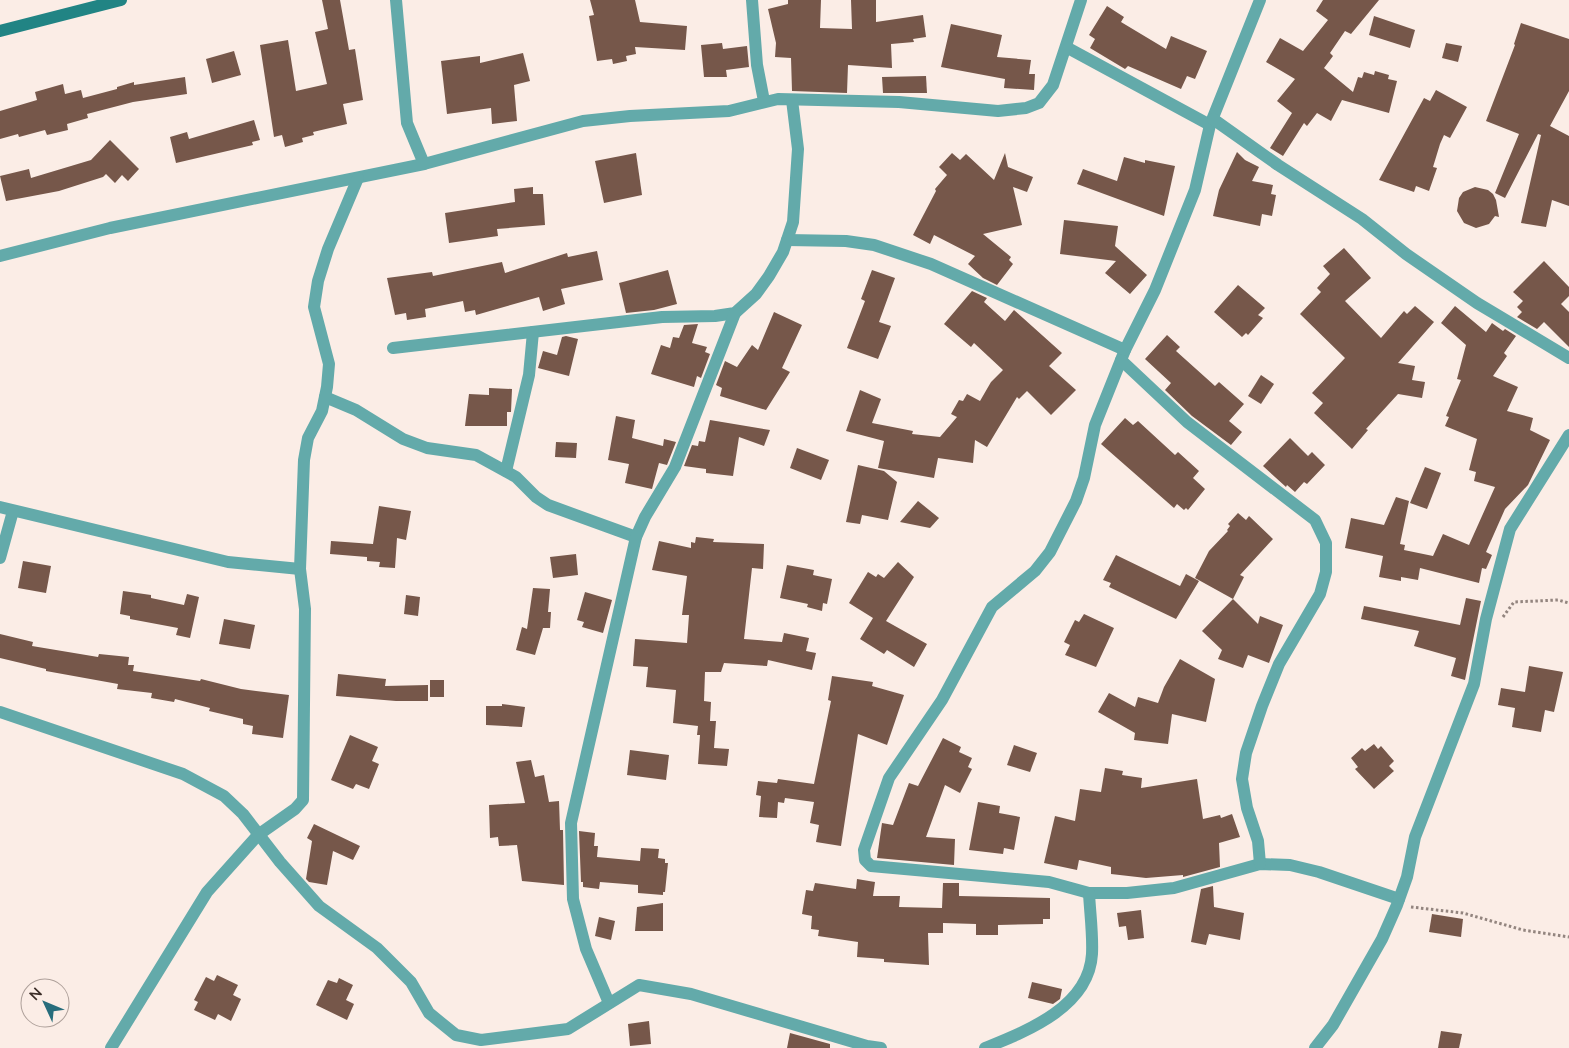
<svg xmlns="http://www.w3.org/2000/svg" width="1569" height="1048" font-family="Lato,sans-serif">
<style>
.building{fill:#76574a}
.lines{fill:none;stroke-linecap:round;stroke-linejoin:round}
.path{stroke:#93857f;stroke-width:3;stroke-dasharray:2.5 2.5;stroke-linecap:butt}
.street{stroke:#63aaaa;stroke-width:12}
.secondary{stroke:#218484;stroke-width:12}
</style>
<rect width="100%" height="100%" fill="#fbede6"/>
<g class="building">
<path d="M322,0H340L349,50L355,49L363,100L343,104L347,124L313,132L314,135L302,138L303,142L285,147L282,135L274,137L260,45L288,40L296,91L327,84L315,32L328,29Z"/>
<path d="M590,0H635L640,22L687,26L685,50L635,47L636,54L626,56L627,61L613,64L612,59L597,61L589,16L594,15Z"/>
<path d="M788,0H821L820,28L852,29L851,0H876V22L923,15L926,37L913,39L914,42L891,44L892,68L848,65L847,93L792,91L791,58L775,57L776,43L768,9L788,4Z"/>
<path d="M1323,0H1379L1351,34L1345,31L1330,53L1333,56L1324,68L1353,92L1358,77L1362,78L1364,72L1374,75L1375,71L1389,75L1388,79L1397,81L1389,113L1342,100L1331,121L1317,113L1307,126L1304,123L1283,156L1270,148L1292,113L1277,101L1295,79L1266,62L1280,38L1303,51L1328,20L1316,11Z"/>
<path d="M1107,6L1124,17L1121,22L1166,49L1171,36L1207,51L1195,79L1187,76L1181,89L1128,66L1125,69L1090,48L1095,39L1089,35Z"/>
<path d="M1374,16L1415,30L1410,48L1369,35Z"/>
<path d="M1521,23L1569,39V91L1550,126L1569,136V206L1552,200L1546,227L1521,223L1541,135L1538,134L1505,198L1495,193L1519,134L1486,121L1515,45L1514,44Z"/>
<path d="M951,24L1002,35L997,57L1031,60L1029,74H1035L1034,90L1004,88L1005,79L941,67Z"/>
<path d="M722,43L723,49L747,46L749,67L726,70L727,77H704L701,45Z"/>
<path d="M1446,43L1462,46L1458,62L1442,58Z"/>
<path d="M234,51L241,75L212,83L206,59Z"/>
<path d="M523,53L530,81L514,85L517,121L492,124L491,108L447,114L441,61L480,56V63Z"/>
<path d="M926,76L927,93H883L882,77Z"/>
<path d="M185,77L187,94L133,102L87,114L88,118L67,124L68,130L47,135L45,130L19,137L18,134L0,139V111L37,100L35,92L63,84L65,94L81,90L83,98L117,89V87L134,82V85Z"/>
<path d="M1436,90L1467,107L1450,138L1444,135L1440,144L1433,167L1437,168L1429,191L1416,186L1414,192L1379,180L1424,98L1430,101Z"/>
<path d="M254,120L260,140L252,142L253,145L176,163L170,137L187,132L189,139Z"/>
<path d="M110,140L139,169L128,181L122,175L115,183L106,174L103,177L59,191L6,201L0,176L29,169L31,178L91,160Z"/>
<path d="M1237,152L1245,160L1259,167L1252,181L1273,185L1271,194L1276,195L1272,216L1262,214L1260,226L1213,216L1219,190Z"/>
<path d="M636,153L642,195L604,203L595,161Z"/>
<path d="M952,153L960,160L966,154L994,180L1005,153L1008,167L1033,177L1027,192L1013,187L1022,225L983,234L1011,257L1009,260L1013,264L997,285L983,278L968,264L975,256L934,235L930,244L913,235L936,191L935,189L947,175L939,167Z"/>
<path d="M1124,157L1145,163V160L1175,166L1164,216L1077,184L1083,169L1117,181Z"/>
<path d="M533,187V194H543L545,225L497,229L498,236L449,243L445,213L515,202L514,189Z"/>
<path d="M1475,187L1488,190L1493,194L1496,200L1499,217L1495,216L1489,224L1476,228L1464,223L1457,211L1459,198L1463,192Z"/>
<path d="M1064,220L1118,226L1115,246L1147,275L1130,294L1105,273L1116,261L1060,254Z"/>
<path d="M1344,248L1371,278L1345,301L1381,338L1404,311L1407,314L1415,306L1434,322L1398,363L1415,366L1412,380L1425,382L1422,398L1398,394L1366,429L1368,430L1352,449L1314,413L1323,403L1312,393L1345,358L1300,314L1321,292L1317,288L1330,274L1323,266Z"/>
<path d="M597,251L603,280L561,289L565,304L543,311L539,297L476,315L475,310L465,312L463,301L425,309L426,317L407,320L406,313L395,315L387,278L432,272L433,276L502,262L505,273L567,253L568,257Z"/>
<path d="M1544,261L1569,287V296L1561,304L1569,312V347L1544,322L1537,329L1517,317L1522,312L1517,307L1523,301L1513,292Z"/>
<path d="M668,270L677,304L654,310L626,313L619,283Z"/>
<path d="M872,270L895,278L879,322L891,326L878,359L847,348L865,301L861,299Z"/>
<path d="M1238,285L1265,308L1258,315L1263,318L1248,335L1246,333L1242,337L1214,312Z"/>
<path d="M972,291L987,298L984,302L1005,321L1014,310L1062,353L1049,366L1076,390L1051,415L1027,391L1019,399L1017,397L987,447L975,440L973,463L938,458L934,478L878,468L884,441L846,431L860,390L881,399L872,423L913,431L912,434L940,437L957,417L951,414L959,400L963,401L967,394L980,401L991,382L1003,370L974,343L971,347L944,324Z"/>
<path d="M1455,306L1486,332L1492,323L1503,331L1505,329L1516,336L1504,353L1507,356L1493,376L1518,387L1507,411L1533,418L1530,430L1550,440L1528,485L1505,509L1486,552L1492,555L1486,569L1482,568L1479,583L1420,568L1418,580L1401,577V581L1379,577L1383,556L1345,548L1351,518L1384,525L1396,497L1409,501L1400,544L1405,545L1404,550L1433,556L1443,534L1469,545L1495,487L1474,481L1476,472L1469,470L1477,439L1445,426L1449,417L1446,416L1461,380L1457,379L1466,345L1441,323Z"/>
<path d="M774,312L802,325L782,368L790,372L766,410L720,396L722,388L716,385L725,361L737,367L752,345L758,350Z"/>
<path d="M698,324L692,343L707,347L705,352L710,354L701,378L697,376L694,387L651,374L661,345L670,348L673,337L679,338L684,325Z"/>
<path d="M1167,335L1180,347L1176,351L1215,386L1219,382L1244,404L1229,421L1242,432L1231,445L1192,416L1165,390L1171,383L1145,359Z"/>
<path d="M566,336L578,339L569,376L538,368L543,351L557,355L562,337Z"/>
<path d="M1261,375L1274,384L1261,404L1248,396Z"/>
<path d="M489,388L512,389L511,412H507V426H465L469,394L489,395Z"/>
<path d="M616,416L635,420L632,438L663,446L664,439L676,442L667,465L659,463L652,489L625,483L629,464L608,460Z"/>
<path d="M1125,418L1133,425L1138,421L1175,455L1178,452L1199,471L1193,478L1205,489L1188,510L1186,508L1184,510L1177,504L1174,508L1101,444Z"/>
<path d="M710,420L770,430L764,446L739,437L733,476L706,473V469L684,466L692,445L698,446L699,441L705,442Z"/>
<path d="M1290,438L1308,456L1312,452L1325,465L1307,484L1304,482L1295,492L1287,485L1286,487L1263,466Z"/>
<path d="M556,442L577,443L576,458L555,457Z"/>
<path d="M797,448L829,460L821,480L790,468Z"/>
<path d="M858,465L884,471L897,482L888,520L862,515L860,524L846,522Z"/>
<path d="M1425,467L1441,473L1427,509L1410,503Z"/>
<path d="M918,501L939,518L930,528L900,522Z"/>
<path d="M379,506L411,511L406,540L397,538L395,568L379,567L380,562L367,561V557L330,554L331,541L373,544Z"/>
<path d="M1238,513L1246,520L1249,516L1273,539L1240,575L1244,577L1233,599L1195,578L1209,551L1228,531L1227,530L1230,526L1228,524Z"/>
<path d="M696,537L714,539L713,542L764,544L763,569L752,568L744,639L782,642L784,633L809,638L806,651L816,653L812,670L768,660L767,666L724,663L721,672H705L704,701L711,702L710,721H716L714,748L729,749L727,766L698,764L700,735H697L698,726L673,723L676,690L646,687L648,667L633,666L635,639L687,643L689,615H682L687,576L652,570L659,541L691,548V542L695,543Z"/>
<path d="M576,554L578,575L553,578L550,557Z"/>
<path d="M1116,555L1180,586L1186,574L1199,581L1176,619L1109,587L1111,583L1103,580Z"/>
<path d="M23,561L51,566L46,593L18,588Z"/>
<path d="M898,562L914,577L886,621L927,644L914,667L887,650L884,654L860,639L873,618L849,603L868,572L876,577L878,574L884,578Z"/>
<path d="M787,565L814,570L813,575L832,579L827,604L823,603L822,611L807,607L808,604L780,598Z"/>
<path d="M533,588L550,589L548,612H551L550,628H543L535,655L516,650L522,627L527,629Z"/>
<path d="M123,591L151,595V598L184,605L187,594L199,597L190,638L176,635L178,628L130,619V616L120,614Z"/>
<path d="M585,592L612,600L603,633L582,627L584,622L577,620Z"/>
<path d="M406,595L420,597L418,616L404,614Z"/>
<path d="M1466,598L1481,601L1465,680L1451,676L1456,658L1414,646L1419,631L1361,619L1364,606L1460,625Z"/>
<path d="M1233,599L1258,624L1260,616L1283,625L1269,663L1248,655L1243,668L1218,659L1222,650L1202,631Z"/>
<path d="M1084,614L1114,628L1096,667L1065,655L1070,645L1064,642L1075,620L1079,622Z"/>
<path d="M224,619L255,625L250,649L219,644Z"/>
<path d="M0,634L33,642L32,646L98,657L99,654L129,657L128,665H134L133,671L200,681L201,679L241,689L289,695L283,738L252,734L253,726L243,724V719L209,711L210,708L175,699L174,702L151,698L152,693L117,689L118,684L46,671V669L0,658Z"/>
<path d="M1180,659L1215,679L1206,722L1172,714L1168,744L1134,740L1135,733L1098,712L1109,693L1135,707L1138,697L1158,703L1164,687Z"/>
<path d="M1529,666L1563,672L1554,712L1545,710L1541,732L1512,727L1515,708L1498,705L1501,688L1525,692Z"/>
<path d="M338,674L386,679L385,686L428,685V701H396L336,696Z"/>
<path d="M832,676L873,682L872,686L904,695L887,745L858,734L841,846L816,842L819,825L810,823L814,802L785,798L784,803L778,802L777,818L759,817L761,796L756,795L758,781L777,783L778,779L814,784L831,701L828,700Z"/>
<rect x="430" y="680" width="14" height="17"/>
<path d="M502,704L525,707L522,727L486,725V706H502Z"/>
<path d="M350,735L378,747L372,761L379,764L369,789L356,784L353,789L331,780Z"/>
<path d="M943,738L961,747L959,752L972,758L968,767L972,769L960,793L945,785L926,837L955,839L954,865L877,858L882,823L893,825L909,783L918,786Z"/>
<path d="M1374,744L1378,749L1381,746L1394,761L1389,766L1394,771L1374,789L1355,769L1358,767L1351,758L1362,748L1365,751Z"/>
<path d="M1014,745L1037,753L1030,772L1007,765Z"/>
<path d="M630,750L669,755L666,780L627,775Z"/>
<path d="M531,760L535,777L544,775L549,802L559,801L560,830H563L564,885L522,881L517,845L499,846L498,837L490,838L489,805L525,803L516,762Z"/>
<path d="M1105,768L1123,771L1122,775L1142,778L1141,788L1197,779L1203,819L1220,815L1221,818L1232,814L1240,837L1219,843L1220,867L1183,877V875L1146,878L1111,874V867L1079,860L1077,870L1044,863L1055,816L1075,821L1080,789L1101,792Z"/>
<path d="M978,802L1000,806L999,813L1020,817L1014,850L1004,848L1003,854L969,850Z"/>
<path d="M314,824L360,846L353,860L333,851L327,885L309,882L306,879L312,841L307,838Z"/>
<path d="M579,831L595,833L594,846H598L597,857L640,861L641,848L659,849L658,858L665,859V863H668L665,892H663V895L638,893V885L600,882L599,889L583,887V882H581Z"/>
<path d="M857,879L875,882L873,896H900L899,907L942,908L943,883H959V896L1050,898V919H1043V924L998,925V935H976V924L943,923V933H928L929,965L884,962V959L857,957L858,942L818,936L819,930L811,929L812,916L802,914L806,890L813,891L815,883L856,889Z"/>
<path d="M1213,886L1214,907L1244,913L1240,940L1209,934L1206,945L1191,942L1201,889Z"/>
<path d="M663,903V931H635L637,907Z"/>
<path d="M1141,910L1144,938L1128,940L1126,926L1119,927L1117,913Z"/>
<path d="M1432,914L1463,919L1461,937L1429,932Z"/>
<path d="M599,917L615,921L611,940L595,936Z"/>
<path d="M217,975L238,985L233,995L241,999L231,1021L218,1014L215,1020L194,1010L198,1002L194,1000L206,977L214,981Z"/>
<path d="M339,978L353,985L346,1000L354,1004L347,1020L316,1005L328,980L337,983Z"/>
<path d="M1032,982L1062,989L1060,999L1053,1004L1028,998Z"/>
<path d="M649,1021L651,1044L630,1046L628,1024Z"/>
<path d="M1441,1031L1462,1034L1459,1048H1438Z"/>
<path d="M790,1033L830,1044V1048H787Z"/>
</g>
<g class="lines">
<g class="path">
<path d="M1503,617L1514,602L1558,600L1569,603"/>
<path d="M1411,907L1463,913L1523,930L1569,937"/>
</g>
<g class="street">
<path d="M396,0L407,123L424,164"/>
<path d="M752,0L757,65L764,101"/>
<path d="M1260,0L1210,125L1195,190L1155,290L1125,350L1095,425L1084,478L1076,501L1050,552L1035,571L992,607L942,700L889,778L864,850L865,860L871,866L1049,882L1089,893H1127L1174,888L1260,864L1290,865L1319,872L1399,899"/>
<path d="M1066,47L1210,125"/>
<path d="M1213,119L1278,165L1362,219L1406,254L1477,303L1569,358"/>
<path d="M787,240L846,241L874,245L931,264L1125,350"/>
<path d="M0,256L110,228L424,164L583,121L630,116L729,111L778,99L899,102L998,111L1026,108L1039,103L1053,85L1081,0"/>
<path d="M393,348L662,317L715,316L735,313L756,294L769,276L783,252L793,222L798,149L792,100"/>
<path d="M1121,360L1187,422L1315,520L1326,543V572L1320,594L1279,664L1262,706L1246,753L1242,779L1247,808L1258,841L1260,864"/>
<path d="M325,397L356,410L403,439L427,448L476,455L516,477L536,497L548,505L636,537"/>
<path d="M506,471L529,375L533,332"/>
<path d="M0,507L228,562L300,569"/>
<path d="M0,558L13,511"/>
<path d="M0,712L183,774L224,796L243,814L280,862L319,906L377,948L411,982L429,1013L456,1035L481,1040L568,1029L639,985L691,994L867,1046L881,1048"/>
<path d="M609,1003L586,949L573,899L571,823L636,537L645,517L675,467L735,313"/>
<path d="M111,1048L207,892L258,835L295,809L303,800L305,609L300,569L304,460L308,438L322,411L327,387L329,364L314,307L318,281L328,249L358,178"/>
<path d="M985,1048C1027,1031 1089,1007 1092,954C1093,934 1090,913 1089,893"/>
<path d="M1315,1048L1333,1025L1382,939L1397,905L1407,877L1415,837L1474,684L1486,619L1510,529L1569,435"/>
</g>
<path class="secondary" d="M0,31L121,0"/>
</g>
<g transform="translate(45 1003) rotate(314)"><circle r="24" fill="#fbede6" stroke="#aea09a"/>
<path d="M0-4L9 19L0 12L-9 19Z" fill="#276d7c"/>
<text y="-8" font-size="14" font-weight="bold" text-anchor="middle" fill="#3b2d27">N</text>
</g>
</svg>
